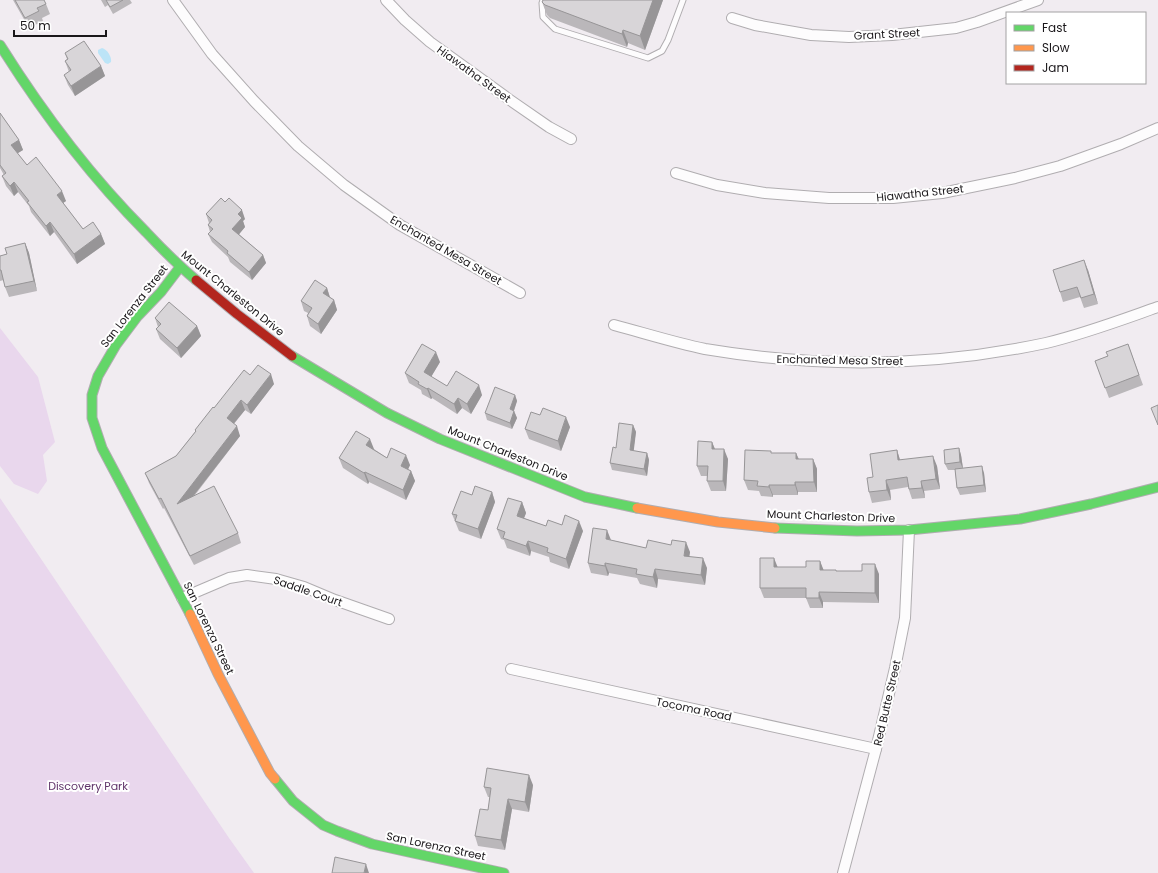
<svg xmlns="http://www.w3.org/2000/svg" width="1158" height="873" font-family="Poppins,sans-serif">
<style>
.green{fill:#e9d7ed}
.water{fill:#bce4f7}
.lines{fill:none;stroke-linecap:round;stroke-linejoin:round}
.lane-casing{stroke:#b0adb0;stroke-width:7}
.street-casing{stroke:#b0adb0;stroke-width:12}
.fast-casing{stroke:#b0adb0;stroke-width:11}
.slow-casing{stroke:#b0adb0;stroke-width:11}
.jam-casing{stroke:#b0adb0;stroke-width:11}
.lane{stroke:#fdfcfd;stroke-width:5}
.street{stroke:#fdfcfd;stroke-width:10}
.fast{stroke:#63d668;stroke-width:9}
.slow{stroke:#ff974d;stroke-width:9}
.jam{stroke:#b3261e;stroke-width:9}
.wall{fill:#bab7ba}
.shaded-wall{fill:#979597}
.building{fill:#d8d5d8;stroke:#979597}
.labels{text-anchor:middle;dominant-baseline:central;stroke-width:4;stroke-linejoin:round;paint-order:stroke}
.street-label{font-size:11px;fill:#1a171a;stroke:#fff}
.park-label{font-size:11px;fill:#603469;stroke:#fff}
</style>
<rect width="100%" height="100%" fill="#f1ecf1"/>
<g class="green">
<path d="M0,328L38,377L55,442L43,455L47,481L38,494L14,484L0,466Z"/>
<path d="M0,498L229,838L254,873H0Z"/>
</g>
<path class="water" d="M102,48C107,49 112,57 111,62L108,64L105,63L98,53V50Z"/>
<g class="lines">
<defs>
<path id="lane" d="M543,0L542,3L543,17L555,29L648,58L662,51L668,40L683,0"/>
<g id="street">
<path d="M173,0L212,54L254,101L298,146L344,185L400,225L520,293"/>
<path d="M386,0L405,20L430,42L510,100L549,127L571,139"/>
<path d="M732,18L755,25L811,35L849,37L892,35L956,28L977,22L1038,0"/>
<path d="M676,173L717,185L765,193L829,198H893L942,193L1015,178L1060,166L1121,144L1158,128"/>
<path d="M614,325C644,333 676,343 705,349C818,368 934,367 1046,343C1084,334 1121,320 1158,307"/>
<path d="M182,598L229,578L247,575L276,579L304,587L335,600L389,619"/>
<path d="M511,669L876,749"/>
<path d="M843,873L876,749L895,668L905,618L909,530"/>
</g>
<g id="fast">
<path d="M0,45C42,112 90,176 146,232C162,249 178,265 196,280"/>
<path d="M180,267L161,292L137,317L116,345L98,376L92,395V418L102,448L190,614"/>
<path d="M292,356L387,413L440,439L585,497L637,508"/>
<path d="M775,528L857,531L909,530L1020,519L1091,504L1158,487"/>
<path d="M275,779L293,801L323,825L337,831L372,844L504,873"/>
</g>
<g id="slow">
<path d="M637,508L718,522L775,528"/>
<path d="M190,614L218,674L270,773L275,779"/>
</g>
<path id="jam" d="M196,280L237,314L292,356"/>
</defs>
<use href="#lane" class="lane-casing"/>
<use href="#street" class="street-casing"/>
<use href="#fast" class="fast-casing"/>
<use href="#slow" class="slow-casing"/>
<use href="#jam" class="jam-casing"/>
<use href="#lane" class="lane"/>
<use href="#street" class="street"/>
<use href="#fast" class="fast"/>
<use href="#slow" class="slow"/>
<use href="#jam" class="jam"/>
</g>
<g class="wall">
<path d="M13,0H44L46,4L50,14L42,18L43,21L29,28Z"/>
<path d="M101,0H130L132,3L113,14L108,5L105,7Z"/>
<path d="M543,0H663L645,50L628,43L627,47L550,18L547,15L542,2Z"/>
<path d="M65,53L101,66L105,76L75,96L68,85L64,75L69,72L65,61L67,59Z"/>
<path d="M0,113L19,140L23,150L17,153L27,165L66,201L63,203L83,229L101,234L105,244L77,264L54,232L50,236L31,212L29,206L18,192L14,196L6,186L2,176L4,175L0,168Z"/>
<path d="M206,214L245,219L243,221L245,227L239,234L263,255L266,263L252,280L230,262L228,257L212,242L208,234L210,232L208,225L209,223Z"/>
<path d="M25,243L29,253L37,291L9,297L5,287L4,280L0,281V256L7,254Z"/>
<path d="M1088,270L1098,304L1084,308L1080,297L1063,302L1060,292Z"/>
<path d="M327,288L330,297L334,300L337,310L321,334L310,326L307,316L308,313L304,311L301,301Z"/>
<path d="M155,318L197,326L201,336L181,358L160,339L156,329L158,327Z"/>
<path d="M1128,344L1143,385L1109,398L1095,361L1108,356Z"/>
<path d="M440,362L431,377L447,386L482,395L471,414L462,408L457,414L432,398L431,399L422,394L421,390L409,383L405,373Z"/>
<path d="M250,375L274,384L251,414L245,410L234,424L240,436L195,495L238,533L241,543L194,565L164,508L163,509L149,483L145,473L176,456L195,432V430L214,408Z"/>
<path d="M515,395L517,401L514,411L517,418L512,429L487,420L485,413Z"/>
<path d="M540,415L570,427L561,451L529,439L525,429Z"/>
<path d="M633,425L636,432L633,451L647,453L649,460L647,476L612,470L610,463L616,448Z"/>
<path d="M712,442L715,449L728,459L726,491H711L707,481V476H701L697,466Z"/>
<path d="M959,448L961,455L963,468L984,473L986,492L960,495L957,488L955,470H948L945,464Z"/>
<path d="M374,449L387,458L410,465L408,469L411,471L415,481L406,500L369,482L368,484L343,468L339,458Z"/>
<path d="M897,450L900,460L937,466L940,489L924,491L925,498L912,499L908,487L890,490L891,500L872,503L869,492L873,477Z"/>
<path d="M771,451V453H796L799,459H813L817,469V492H798V495H773V497L761,496L759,491L748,490L744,480Z"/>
<path d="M492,492L495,502L481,539L459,531L452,514L472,495Z"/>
<path d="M522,502L526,513L524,518L546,526L562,525L583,531L569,569L550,562L549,557L531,551L530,556L507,548L504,540L501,539L497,529Z"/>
<path d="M611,540L646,548L690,552L689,556L707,568L705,585L658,579L657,588L640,584L637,578L609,573L608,576L591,573L588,563Z"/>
<path d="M820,561L823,570L879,574V603L823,602V608H810L806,598H764L760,588L777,567H806Z"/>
<path d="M533,785L529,812L512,809L505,850L478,846L475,836L488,810L490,797H488L484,787Z"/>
</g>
<g class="shaded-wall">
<path d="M653,0H663L645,50L640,36Z"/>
<path d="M623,30L628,43L627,47L622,34Z"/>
<path d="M101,66L105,76L75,96L71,86Z"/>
<path d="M19,140L23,150L15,155L11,145Z"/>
<path d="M14,182L18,192L14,196L10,186Z"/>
<path d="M62,191L66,201L60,205L57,195Z"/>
<path d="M242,210L245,219L243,221L245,227L236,238L232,229L238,214Z"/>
<path d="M50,222L54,232L50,236L46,226Z"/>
<path d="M101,234L105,244L77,264L74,254Z"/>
<path d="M25,243L29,253L37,291L34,281Z"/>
<path d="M263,255L266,263L252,280L249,272Z"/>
<path d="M1084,260L1088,270L1098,304L1094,294Z"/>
<path d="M327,288L330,298L323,293Z"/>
<path d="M334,300L337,310L321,334L318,324Z"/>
<path d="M197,326L201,336L181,358L177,348Z"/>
<path d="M436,352L440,362L428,382L424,372Z"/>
<path d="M271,374L274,384L251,414L247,405Z"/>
<path d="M479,385L482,395L471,414L467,404Z"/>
<path d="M428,388L432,398L431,399L427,389Z"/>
<path d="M515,395L517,401L512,416L510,409Z"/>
<path d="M458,398L462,408L457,414L454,404Z"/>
<path d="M241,400L245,410L230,428L227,418Z"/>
<path d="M514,411L517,418L512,429L510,423Z"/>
<path d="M566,417L570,427L561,451L558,441Z"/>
<path d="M633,425L636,432L633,457L630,450Z"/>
<path d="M237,426L240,436L180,513L177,504Z"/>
<path d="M370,439L374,449L370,455L366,445Z"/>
<path d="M712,442L716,452L712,449Z"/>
<path d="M959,448L961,455L963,469L960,462Z"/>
<path d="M724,449L728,459L726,491L723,481Z"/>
<path d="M897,450L900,460H898Z"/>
<path d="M647,453L649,460L647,476L644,469Z"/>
<path d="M796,453L800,463L796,459Z"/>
<path d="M406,455L410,465L405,476L401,466Z"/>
<path d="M933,456L937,466L940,489L936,479Z"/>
<path d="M813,459L817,469V492L814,482Z"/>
<path d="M982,466L984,473L986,492L984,485Z"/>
<path d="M411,471L415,481L406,500L403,490Z"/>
<path d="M365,472L369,482L368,484L364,473Z"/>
<path d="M886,480L890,490L891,500L887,490Z"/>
<path d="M921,481L924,491L925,498L922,488Z"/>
<path d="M795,482L798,492V495L795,485Z"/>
<path d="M769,485L773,495V497L769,487Z"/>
<path d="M492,492L495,502L481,539L478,529Z"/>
<path d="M522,502L526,513L521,526L517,516Z"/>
<path d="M579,521L583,531L569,569L566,559Z"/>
<path d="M607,530L611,540L606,539Z"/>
<path d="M528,541L531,551L530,556L526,546Z"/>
<path d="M686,542L690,552L688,566L684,556Z"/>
<path d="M703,558L707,568L705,585L701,575Z"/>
<path d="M774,558L778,568L774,567Z"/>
<path d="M820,561L824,571L820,570Z"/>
<path d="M605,563L609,573L608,576L605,566Z"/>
<path d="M875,564L879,574V603L875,593Z"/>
<path d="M655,569L658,579L657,588L653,577Z"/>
<path d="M819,592L823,602V608L819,598Z"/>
<path d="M529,775L533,785L529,812L525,802Z"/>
<path d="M508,799L512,809L505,850L501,840Z"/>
<path d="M366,864L369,873H364Z"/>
</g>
<g class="building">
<path d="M15,0H44L46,4L37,8L39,11L25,18Z"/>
<path d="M106,0H123L110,7Z"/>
<path d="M543,0H653L640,36L623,30L622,34L545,5L542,2Z"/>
<path d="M84,41L101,66L71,86L64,75L71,70L65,61L68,59L65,53Z"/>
<path d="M0,113L19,140L11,145L27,165L36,157L62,191L57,195L83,229L93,222L101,234L74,254L50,222L46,226L27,202L29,201L14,182L10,186L2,176L6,173L0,165Z"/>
<path d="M221,198L225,202L229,198L242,210L238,214L242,218L232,229L263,255L249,272L227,253L228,251L208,234L213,229L208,225L212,220L206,214Z"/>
<path d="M25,243L34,281L5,287L1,270H0V256L7,254L5,248Z"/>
<path d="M1084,260L1094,294L1081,298L1077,287L1060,292L1053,270Z"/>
<path d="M315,280L327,288L323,293L334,300L318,324L307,316L312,308L301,301Z"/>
<path d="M169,302L197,326L177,348L156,329L161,324L155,318Z"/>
<path d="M422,344L436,352L424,372L447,386L456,371L479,385L467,404L458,398L454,404L428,388L427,389L418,384L419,382L405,373Z"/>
<path d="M1128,344L1139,375L1105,388L1095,361L1108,356L1106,352Z"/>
<path d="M258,365L271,374L247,405L241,400L227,418L237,426L177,504L214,486L238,533L190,556L161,498L159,499L145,473L176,456L196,431L195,430L213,407L214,408L244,370L250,375Z"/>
<path d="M495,387L515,395L510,409L514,411L510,423L485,413Z"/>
<path d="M1158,405V425L1151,408Z"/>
<path d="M543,408L566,417L558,441L525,429L531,412L540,415Z"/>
<path d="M619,423L633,425L630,450L647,453L644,469L610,463L613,447L616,448Z"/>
<path d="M356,431L370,439L366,445L387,458L391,448L406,455L401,466L411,471L403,490L365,472L364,473L339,458Z"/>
<path d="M698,441L712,442V449H724L723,481H707L708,466H697Z"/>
<path d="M959,448L960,462L945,464L944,450Z"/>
<path d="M745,450L771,451V453H796V459H813L814,482H795V485H769V487L757,486L758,481L744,480Z"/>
<path d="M897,450L898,460L933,456L936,479L921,481L922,488L909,489L907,477L886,480L887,490L869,492L867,478L873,477L870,454Z"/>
<path d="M982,466L984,485L957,488L955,469Z"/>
<path d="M475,486L492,492L478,529L455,521L457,515L452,514L461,491L472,495Z"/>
<path d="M508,498L522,502L517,516L546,526L548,520L562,525L565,515L579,521L566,559L547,552L548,548L528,541L526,546L503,538L505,532L497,529Z"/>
<path d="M593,528L607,530L606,539L646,548L648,540L671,545L672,540L686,542L684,556L703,558L701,575L655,569L653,577L636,574L637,569L605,563V566L588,563Z"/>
<path d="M760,558H774V567H806V561H820V570H836V571H862V564H875V593L819,592V598H806V588H760Z"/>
<path d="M487,768L529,775L525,802L508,799L501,840L475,836L480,809L488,810L491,788L484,787Z"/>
<path d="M335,857L366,864L364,873H332Z"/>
</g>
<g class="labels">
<g class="street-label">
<text transform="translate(887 34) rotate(-3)">Grant Street</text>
<text transform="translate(474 74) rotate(36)">Hiawatha Street</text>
<text transform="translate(920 193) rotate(-6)">Hiawatha Street</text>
<text transform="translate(446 250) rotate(30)">Enchanted Mesa Street</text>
<text transform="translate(233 293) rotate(39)">Mount Charleston Drive</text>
<text transform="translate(134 306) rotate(-52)">San Lorenza Street</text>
<text transform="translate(840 360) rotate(1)">Enchanted Mesa Street</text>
<text transform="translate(508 453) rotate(22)">Mount Charleston Drive</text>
<text transform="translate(831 516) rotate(2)">Mount Charleston Drive</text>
<text transform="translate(308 591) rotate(19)">Saddle Court</text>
<text transform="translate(209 628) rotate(64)">San Lorenza Street</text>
<text transform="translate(887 703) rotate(-77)">Red Butte Street</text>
<text transform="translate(694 709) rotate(12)">Tocoma Road</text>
<text transform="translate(436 846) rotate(12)">San Lorenza Street</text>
</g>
<g class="park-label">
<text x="88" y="786">Discovery Park</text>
</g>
</g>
<rect x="1006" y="12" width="140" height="72" fill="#ffffff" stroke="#a3a2a3"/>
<rect x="1014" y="25" width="20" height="6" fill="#63d668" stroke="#a3a2a3"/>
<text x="1042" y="32" font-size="12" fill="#1a171a">Fast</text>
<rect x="1014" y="45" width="20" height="6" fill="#ff974d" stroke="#a3a2a3"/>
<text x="1042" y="52" font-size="12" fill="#1a171a">Slow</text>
<rect x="1014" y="65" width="20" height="6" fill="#b3261e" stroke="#a3a2a3"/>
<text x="1042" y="72" font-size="12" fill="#1a171a">Jam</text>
<path d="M14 30v6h92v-6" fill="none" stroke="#1a171a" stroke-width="2"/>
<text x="20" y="30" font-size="12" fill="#1a171a" stroke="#ffffff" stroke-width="3" paint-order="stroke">50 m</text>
</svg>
